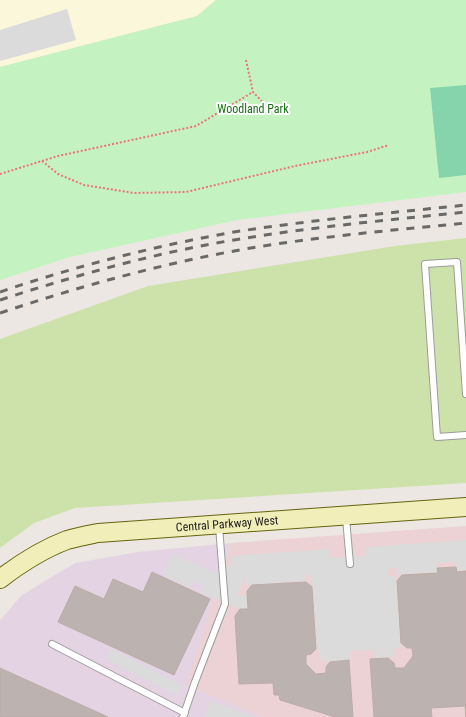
<svg xmlns="http://www.w3.org/2000/svg" width="466" height="717" font-family="'Roboto Condensed',sans-serif">
<style>
.commercial{fill:#ecd2d4}
.industrial{fill:#e4d4e3}
.education{fill:#fbf7db}
.grass{fill:#cde2ab}
.park{fill:#c4f3c1}
.pitch{fill:#86d4ac}
.parking{fill:#dbdbdb}
.building{fill:#bcb2af;stroke:#bcaca6}
.lines{fill:none;stroke-linecap:round;stroke-linejoin:round}
.lane-casing{stroke:#9c9c9c;stroke-width:8}
.secondary-casing{stroke:#66640f;stroke-width:20}
.path{stroke:#ec7376;stroke-width:2;stroke-dasharray:2 2;stroke-linecap:butt}
.lane{stroke:#fff;stroke-width:6}
.secondary{stroke:#f2eeb9;stroke-width:18}
.rail{stroke:#696969;stroke-width:3;stroke-dasharray:8 8;stroke-linecap:butt}
.labels{text-anchor:middle;dominant-baseline:central;stroke-width:4;stroke-linejoin:round;paint-order:stroke}
.park-label{font-size:12px;fill:#196d15;stroke:#fff}
.street-label{font-size:12px;fill:#1b1b1b;stroke:#fff}
</style>
<rect width="100%" height="100%" fill="#ece7e2"/>
<path class="commercial" d="M466,526V717H263L185,686L231,543Z"/>
<path class="industrial" d="M231,543L186,686L263,717H0V620L22,595L75,563L138,552Z"/>
<path class="education" d="M0,0H216L197,16L0,67Z"/>
<path class="grass" d="M466,238V483L75,508L34,523L0,548V339L148,286L395,246Z"/>
<path class="park" d="M216,0H466V192L237,220L70,257L0,280V67L197,16Z"/>
<path class="pitch" d="M466,85V175L439,178L430,88Z"/>
<g class="parking">
<path d="M67,9L76,40L0,61V30Z"/>
<path d="M466,540V570L457,571L456,562L437,563V572L397,575L396,566L388,570L387,576H396L401,648H393L394,657L375,658L374,650L349,651V660L321,662L320,653L317,649L312,578L308,573H305V581L246,585L245,577L238,593V596L247,595L248,609H240L201,592L203,585L194,581L190,587L163,575L172,554L215,573L231,565V556L329,549L330,558L365,556L366,547Z"/>
<path d="M111,649L183,686L178,696L106,659Z"/>
<path d="M211,701L255,717H205Z"/>
</g>
<g class="building">
<path d="M456,567L457,572L466,571V717L465,706L431,708L432,717H374L370,659L388,658L394,663L395,668H404L413,656L412,648H407L401,643L397,581L402,575L438,573L437,568Z"/>
<path d="M152,572L210,599L174,675L58,622L75,586L104,599L113,579L143,592Z"/>
<path d="M306,582L312,587L316,649L311,654L306,655V664L316,674L326,673V667L330,662L349,660L353,717H335L280,700L279,695H274L273,683L239,684L235,616L240,609H248L247,591L252,585Z"/>
<path d="M0,668L108,717H0Z"/>
</g>
<g class="lines">
<defs>
<g id="lane">
<path d="M466,394L457,262L425,264L437,437L466,435"/>
<path d="M346,518L350,564"/>
<path d="M52,644L185,713"/>
<path d="M183,717L195,682L225,604L219,526"/>
</g>
<g id="secondary">
<path id="s1" d="M0,579C21,563 43,549 67,540C77,537 88,535 98,533L466,507"/>
</g>
</defs>
<use href="#lane" class="lane-casing"/>
<use href="#secondary" class="secondary-casing"/>
<g class="path">
<path d="M246,60L253,92L270,110"/>
<path d="M42,161L58,174L84,185L134,193L186,192L295,166L367,152L389,145"/>
<path d="M0,174L58,156L196,126L253,92"/>
</g>
<use href="#lane" class="lane"/>
<use href="#secondary" class="secondary"/>
<g class="rail">
<path d="M0,292C76,266 155,246 234,232C311,220 389,213 466,205"/>
<path d="M0,300C77,275 155,253 234,240C311,227 389,220 466,212"/>
<path d="M0,313C90,283 182,258 276,244C339,235 403,229 466,223"/>
</g>
</g>
<g class="labels">
<g class="park-label">
<text x="253" y="109">Woodland Park</text>
</g>
<g class="street-label">
<text stroke="none"><textPath href="#s1" startOffset="239">Central Parkway West</textPath></text>
</g>
</g>
</svg>
